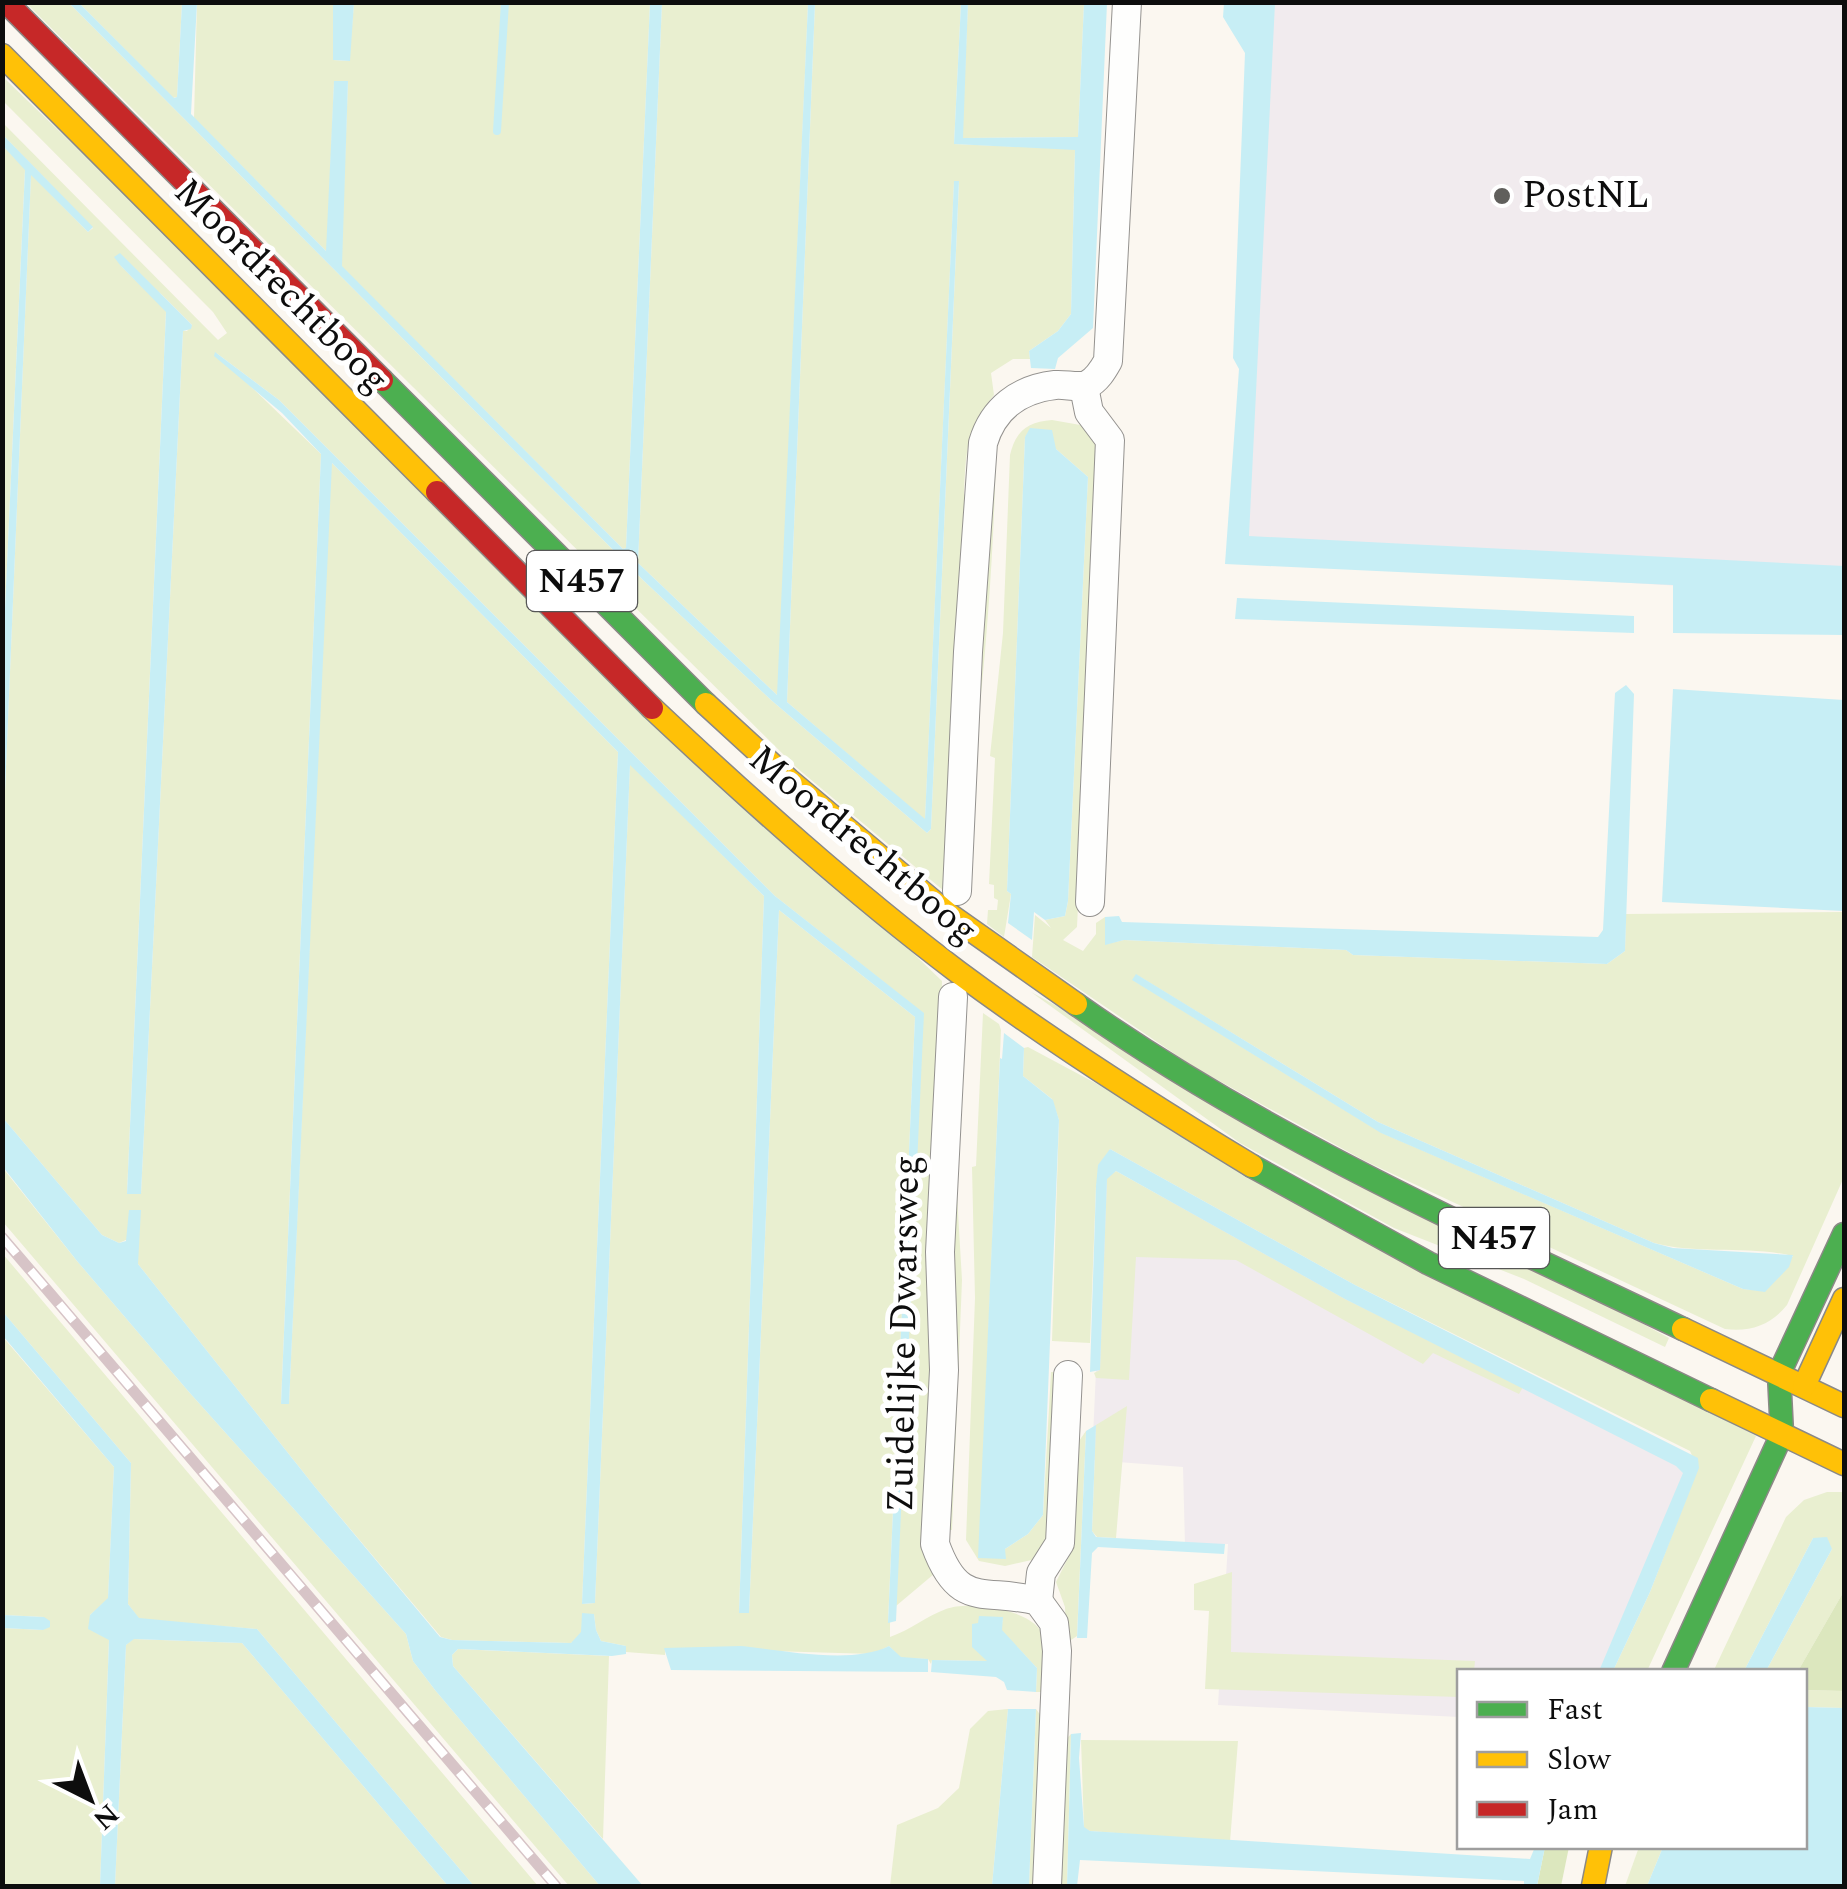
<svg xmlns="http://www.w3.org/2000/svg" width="1847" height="1889" font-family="Spectral,serif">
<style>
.industrial{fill:#f1ebee}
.green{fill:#e9efd0;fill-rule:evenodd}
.forest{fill:#dce7be}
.water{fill:#c7eef5}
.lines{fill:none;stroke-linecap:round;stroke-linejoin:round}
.stream{stroke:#c7eef5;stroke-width:8}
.street-casing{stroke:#94928f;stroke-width:30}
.fast-casing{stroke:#8b8986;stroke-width:25}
.slow-casing{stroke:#8b8986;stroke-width:25}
.jam-casing{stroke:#8b8986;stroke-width:25}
.street{stroke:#fefefd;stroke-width:28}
.fast{stroke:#4caf50;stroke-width:22}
.slow{stroke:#ffc107;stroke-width:22}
.jam{stroke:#c62828;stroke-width:22}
.rail-casing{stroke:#d7c4c7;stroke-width:11}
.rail{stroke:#fff;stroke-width:8;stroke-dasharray:22;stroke-linecap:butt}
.poi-dot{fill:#605f5c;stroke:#fff;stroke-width:4}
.labels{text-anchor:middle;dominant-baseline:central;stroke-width:10;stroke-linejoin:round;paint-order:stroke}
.shield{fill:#fff;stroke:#565656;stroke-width:2.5}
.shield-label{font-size:35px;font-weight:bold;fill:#0d0d0d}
.poi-label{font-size:38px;fill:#0d0d0d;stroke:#fff;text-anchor:start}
.street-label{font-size:38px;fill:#0d0d0d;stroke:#fff}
</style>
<rect width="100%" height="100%" fill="#fbf7f0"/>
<g class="industrial">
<path d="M1257,3H1844V596L1234,559Z"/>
<path d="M1105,1168L1691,1463L1605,1671L1460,1672L1459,1717L1218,1705L1228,1544L1185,1545L1183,1467L1092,1460Z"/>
</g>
<g class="green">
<path d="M26,3H69L644,581L771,700L927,833L931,829L959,182H954L925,820L787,702L815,3H961L954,144L1075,149L1071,314L1058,331L1029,351L1030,359H1013L991,373L994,395C966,429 966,451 964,494L967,498L944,891L797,768Z"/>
<path d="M79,3H182L177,97L173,98Z"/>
<path d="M197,3H333V60L349,61L354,3H650L626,548L623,549L341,266L348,81L334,82L327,252L194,118Z"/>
<path d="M662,3H808L778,696L638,563Z"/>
<path d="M968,3H1084L1078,137L962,138Z"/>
<path d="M2,76L942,981L934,1574L896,1606L923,1013L775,896L279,400L215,352L321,454L281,1403H289L331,462L618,752L582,1604L595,1603L630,764L764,896L739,1612L749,1613L779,910L915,1017L888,1622H890V1637C910,1630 927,1616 946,1609C969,1600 1037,1609 1044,1638C1047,1653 1045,1671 1046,1686L1041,1692H1036L1037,1668L1001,1630L1003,1618L989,1661L932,1660L931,1664L928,1659L901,1658L889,1646L873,1654L665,1648V1655L626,1652V1646L601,1641L596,1630L594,1614L578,1639L571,1643L452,1640L441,1637L315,1487L138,1264L126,1240L119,1243L102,1235L3,1118V838L31,174L88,232L93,228L3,135V123L218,340L227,333L213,312L3,101ZM120,265L161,294L192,325L187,331H183L141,1194L127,1193L166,311Z"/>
<path d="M3,146L25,169L3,652Z"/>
<path d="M1052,420L1086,426L1100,443L1077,927L1063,940L1083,951L1096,934V923L1105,917L1106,944L1124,940L1346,950L1353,955L1607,964L1625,951L1626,914L1844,912V1177L1787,1305C1771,1325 1751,1332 1725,1329L1365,1161L1194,1067L1032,957L1035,915L1051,928L1045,920L1065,916L1068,901L1088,477L1056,449L1029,434L1025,437L1007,891L1011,894L1004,937L987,924L988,910H997L998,900L994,898V885L989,884L995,758L990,756L1003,633L1010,455C1016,430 1028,422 1052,420ZM1137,975L1378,1122L1654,1243C1699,1255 1748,1245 1793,1256L1765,1291L1743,1289L1382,1133L1133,980Z"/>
<path d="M993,451L996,452C994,547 987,640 977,734Z"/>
<path d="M1031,992L1669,1338L1665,1347L1524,1279L1394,1228L1240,1143Z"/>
<path d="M965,1008L957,1195L962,1280L952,1530H948L950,1261Z"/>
<path d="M983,1013L999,1024L1001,1030L979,1558H1005V1549L1028,1534L1043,1515L1051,1372H1061L1050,1535L1036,1559L1005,1566L979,1561L966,1540L975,1298L972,1167L976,1166Z"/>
<path d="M1028,1047L1756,1436L1647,1671H1613L1650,1592L1698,1468L1690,1451L1355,1285L1110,1149L1096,1186L1090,1343L1052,1341L1059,1120L1052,1099L1023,1076L1024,1048Z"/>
<path d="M2,1167L77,1261L189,1392L406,1634L413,1661L435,1690L600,1886H569L3,1222Z"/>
<path d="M1116,1171L1345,1299L1523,1387L1519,1394L1433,1353L1423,1364L1236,1260L1136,1257L1129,1380L1096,1378L1094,1373L1100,1370L1107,1178Z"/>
<path d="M2,1253L538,1886H474L257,1629L139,1619L128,1604L131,1463L3,1312Z"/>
<path d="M2,1336L114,1467L108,1599L90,1615L109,1639L100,1886H3V1628L43,1630L44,1617L3,1615Z"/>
<path d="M1127,1406L1116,1538L1097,1537L1092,1531L1096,1425Z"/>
<path d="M1086,1431L1077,1636L1071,1640L1066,1634L1065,1607L1056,1582L1070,1554L1074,1448Z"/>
<path d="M1827,1492H1844V1591L1798,1671H1766L1832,1549L1813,1538L1744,1671L1713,1672L1786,1517L1804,1500Z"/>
<path d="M1232,1572L1231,1652L1475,1661L1474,1671L1460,1672L1459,1697L1205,1689L1209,1611L1194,1610V1584Z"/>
<path d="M133,1639L242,1643L448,1886H115L126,1645Z"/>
<path d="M458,1649L609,1656L603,1839L453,1666L452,1655Z"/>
<path d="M1804,1690L1844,1691V1708L1805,1707Z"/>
<path d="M1008,1709L992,1886H890L897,1825L938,1808L959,1788L970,1729L988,1711Z"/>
<path d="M1036,1709L1044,1720L1038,1886H1029Z"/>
<path d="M1071,1734L1067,1886H1054L1063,1743Z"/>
<path d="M1081,1740L1238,1741L1230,1842L1090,1831L1084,1828Z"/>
<path d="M1639,1847H1663L1647,1886H1625Z"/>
</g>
<g class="forest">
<path d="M1844,1591V1691L1805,1690L1804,1672L1798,1671Z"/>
<path d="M1545,1847H1569L1561,1886H1537Z"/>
</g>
<g class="water">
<path d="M69,3H79L174,98L177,97L182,3H197L191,114L326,251L334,81H348L342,266L623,549L626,548L650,3H662L638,563L777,695L808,3H815L787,702L925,819L954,181H959L931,829L927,833L771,700L644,581Z"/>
<path d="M333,3H354L350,61L333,60Z"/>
<path d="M961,3H968L963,138L1078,137L1084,3H1107L1093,328L1058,358L1055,369L1031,368L1029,351L1058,331L1071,314L1075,150L954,144Z"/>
<path d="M1224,3H1275L1249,536L1844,566V635L1673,633V585L1225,564L1239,369L1233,358L1245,53L1223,17Z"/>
<path d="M3,135L93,227L88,232L31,175L3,838V652L25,170L3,146Z"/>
<path d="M120,253L192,325L191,329L183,331L141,1194H127L166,312L120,265L114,257Z"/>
<path d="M215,352L279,400L775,896L924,1013L896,1621L888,1623L915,1017L779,910L749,1613H739L764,896L630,765L595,1603L582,1604L618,752L332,463L289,1404H281L321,454L282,413L214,356Z"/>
<path d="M1030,428L1052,430L1056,449L1088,477L1068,901L1065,916L1045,920L1034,912L1032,940L1008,923L1011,894L1007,891L1025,437Z"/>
<path d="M1237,598L1634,616V633L1235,619Z"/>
<path d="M1626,685L1634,694L1625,951L1607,964L1353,955L1346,950L1124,940L1105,945V917L1119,916L1122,922L1598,937L1603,930L1615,693Z"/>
<path d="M1673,689L1844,700V911L1662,902Z"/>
<path d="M1136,974L1378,1122L1654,1243L1673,1248L1793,1255L1789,1267L1765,1292L1743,1289L1381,1133L1132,980Z"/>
<path d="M1004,1033L1024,1048L1023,1076L1053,1100L1059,1120L1043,1515L1028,1534L1005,1549L1006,1559L978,1558L1000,1058L1002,1059Z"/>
<path d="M3,1118L102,1235L119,1243L126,1241L129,1210H141L138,1264L315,1487L440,1637L452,1640L571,1643L581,1632L582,1613L594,1614L596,1630L601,1641L626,1646V1654L612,1656L458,1649L452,1655L453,1666L643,1886H600L435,1690L413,1661L406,1634L189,1392L77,1261L3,1167Z"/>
<path d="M1110,1149L1355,1285L1698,1458L1699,1468L1650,1592L1613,1671H1599L1683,1473L1676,1466L1345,1299L1116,1171L1107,1179L1100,1370L1090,1372L1096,1186L1098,1165Z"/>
<path d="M3,1312L131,1463L128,1604L139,1618L257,1629L474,1886H448L242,1643L134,1639L126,1645L115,1886H100L109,1640L88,1629L90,1615L108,1598L114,1467L3,1336Z"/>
<path d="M1096,1425L1092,1531L1096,1537L1225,1544L1224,1554L1098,1547L1092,1553L1087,1638H1077L1086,1431Z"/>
<path d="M1827,1537L1832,1549L1766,1671H1744L1813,1538Z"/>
<path d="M3,1615L44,1617L50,1621V1627L43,1630L3,1628Z"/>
<path d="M979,1616L1003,1617L1002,1630L1037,1668L1036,1692L1007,1690L1004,1682L996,1677L931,1672L932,1660L987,1661L972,1647V1624L978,1623Z"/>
<path d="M741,1646C784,1650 851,1665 889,1646L901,1657L928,1659V1672L671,1670L664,1648Z"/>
<path d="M1805,1707L1844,1708V1886H1647L1663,1847L1804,1846Z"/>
<path d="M1008,1709H1036L1029,1886H992Z"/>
<path d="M1081,1733L1079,1758L1084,1827L1090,1831L1530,1859L1535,1847H1545L1537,1886H1524V1881L1080,1860L1077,1886H1067L1071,1734Z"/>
</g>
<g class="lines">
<path class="stream" d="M497,131L505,2"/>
<defs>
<g id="street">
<path d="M1084,387L1089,412L1110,440L1090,902"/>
<path d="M957,891L968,652L983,443C993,409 1019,389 1055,385C1065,384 1078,388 1087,385C1097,380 1103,370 1108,361L1127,2"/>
<path d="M953,997L940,1252L944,1370L935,1544C959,1611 984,1587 1038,1601L1054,1623L1057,1651L1047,1886"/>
<path d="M1038,1601L1041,1573L1060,1543L1068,1375"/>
</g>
<g id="fast">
<path d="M382,380L706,704"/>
<path d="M1076,1004C1264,1137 1476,1230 1683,1329"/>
<path d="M1252,1166L1428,1263L1711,1400"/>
<path d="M1782,1434L1779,1374L1844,1234"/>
<path d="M1673,1672L1782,1434"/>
</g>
<g id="slow">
<path d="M2,55L437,492"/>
<path d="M706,704L789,780L947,913L1076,1004"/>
<path d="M652,708C750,800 851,891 958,972C1052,1042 1151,1105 1252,1166"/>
<path d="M1683,1329L1844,1406"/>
<path d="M1804,1386L1844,1299"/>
<path d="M1711,1400L1844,1464"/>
<path d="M1593,1886L1601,1846"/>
</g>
<g id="jam">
<path d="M6,2L382,380"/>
<path d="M437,492L652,708"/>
</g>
</defs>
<use href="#street" class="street-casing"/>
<use href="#fast" class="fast-casing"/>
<use href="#slow" class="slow-casing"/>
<use href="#jam" class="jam-casing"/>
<use href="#street" class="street"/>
<use href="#fast" class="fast"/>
<use href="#slow" class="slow"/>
<use href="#jam" class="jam"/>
<defs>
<path id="rail" d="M2,1237L556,1886"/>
</defs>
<use href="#rail" class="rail-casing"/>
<use href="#rail" class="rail"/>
</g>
<circle class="poi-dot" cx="1502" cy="196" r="10"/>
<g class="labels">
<g class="shield">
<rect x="527" y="551" width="110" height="60" rx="8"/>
<rect x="1439" y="1208" width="110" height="60" rx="8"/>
</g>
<g class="shield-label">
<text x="582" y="581">N457</text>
<text x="1494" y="1238">N457</text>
</g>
<g class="poi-label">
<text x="1522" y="196">PostNL</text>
</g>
<g class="street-label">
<text transform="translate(281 286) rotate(45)">Moordrechtboog</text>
<text transform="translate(863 845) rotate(40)">Moordrechtboog</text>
<text transform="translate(904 1334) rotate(-89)">Zuidelijke Dwarsweg</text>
</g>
</g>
<rect width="1847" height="1889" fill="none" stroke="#0d0d0d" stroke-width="10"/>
<rect x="1457" y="1669" width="350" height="180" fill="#ffffff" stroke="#9e9e9e" stroke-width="2.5"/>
<rect x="1477" y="1702" width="50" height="15" fill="#4caf50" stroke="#9e9e9e" stroke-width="2.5"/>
<text x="1547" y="1719" font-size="30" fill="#0d0d0d">Fast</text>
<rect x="1477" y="1752" width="50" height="15" fill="#ffc107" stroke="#9e9e9e" stroke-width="2.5"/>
<text x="1547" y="1769" font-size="30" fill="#0d0d0d">Slow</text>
<rect x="1477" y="1802" width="50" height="15" fill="#c62828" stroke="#9e9e9e" stroke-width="2.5"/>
<text x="1547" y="1819" font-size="30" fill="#0d0d0d">Jam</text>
<g transform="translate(90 1799) rotate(138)" stroke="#ffffff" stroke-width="8" paint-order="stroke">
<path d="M0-8L18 38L0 25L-18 38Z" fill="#0d0d0d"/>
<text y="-15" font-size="28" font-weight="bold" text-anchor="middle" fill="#0d0d0d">N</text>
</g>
</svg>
